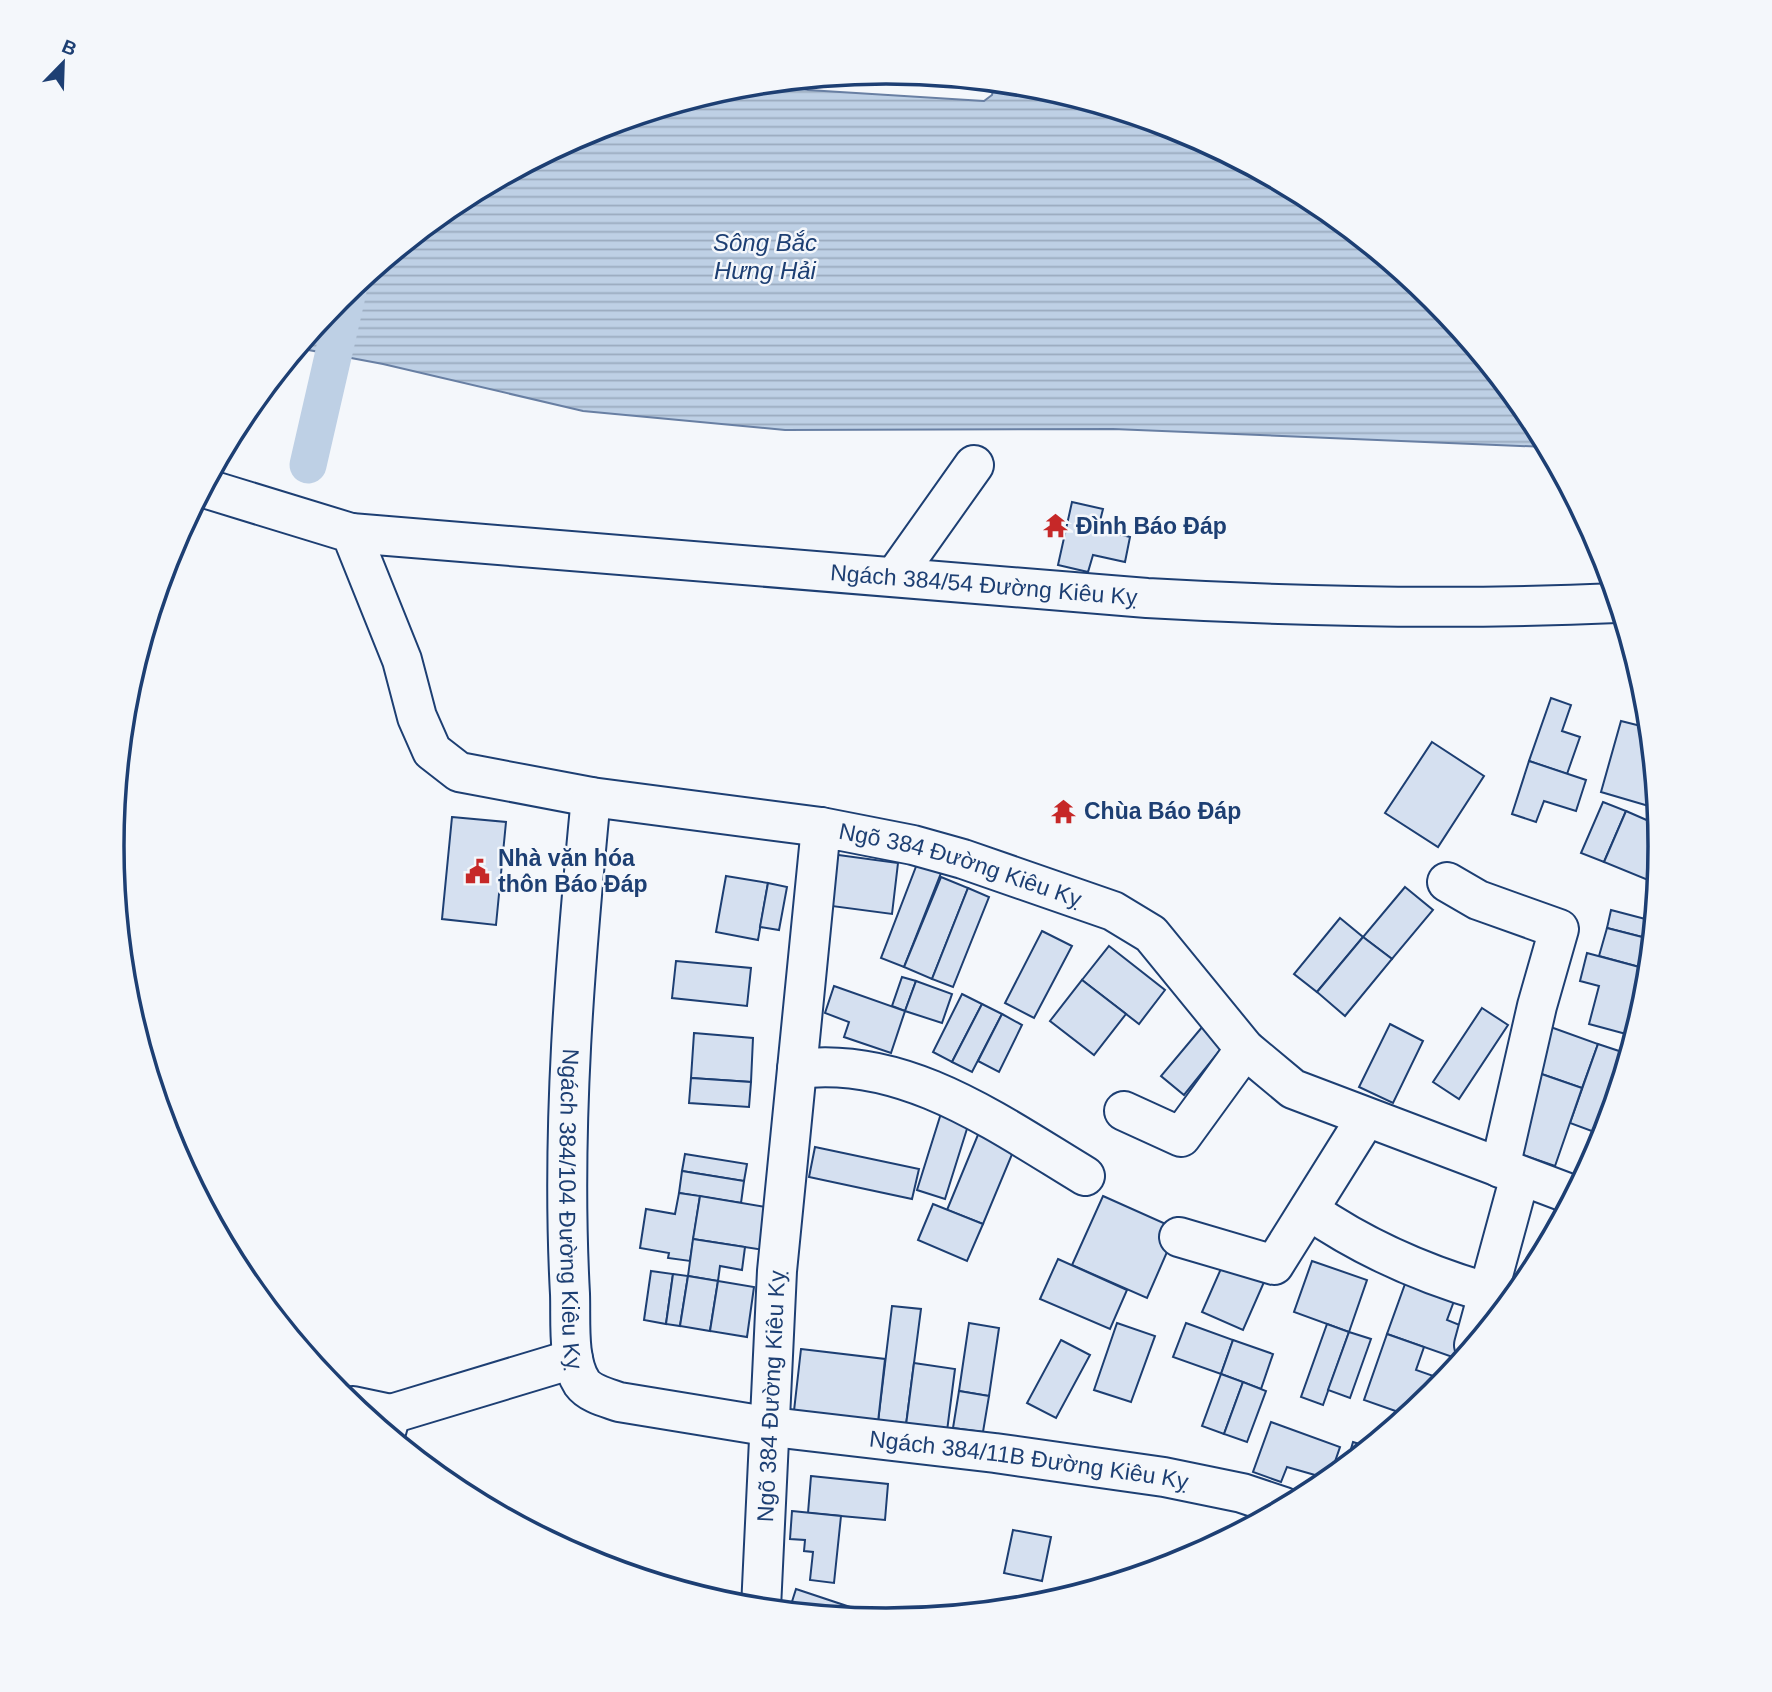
<svg xmlns="http://www.w3.org/2000/svg" width="1772" height="1692" font-family="Arial,sans-serif">
<style>
.water{fill:url(#water-rules);stroke:#687fa3;stroke-width:2}
.lines{fill:none;stroke-linecap:round;stroke-linejoin:round}
.canal{stroke:#bed0e5;stroke-width:37}
.building{fill:#d5e0f0;stroke:#1d3f73;stroke-width:2}
.minor-casing{stroke:#1d3f73;stroke-width:42}
.minor{stroke:#f4f7fb;stroke-width:38}
.labels{text-anchor:middle;dominant-baseline:central;stroke-width:5;stroke-linejoin:round;paint-order:stroke}
.poi-label{font-size:23px;font-weight:bold;fill:#1d3f73;stroke:#f4f7fb;text-anchor:start}
.street-label{font-size:23px;fill:#1d3f73;stroke:#f4f7fb}
.water-label{font-size:24px;font-style:italic;fill:#1d3f73;stroke:#f4f7fb}
.rim{fill:none;stroke:#1d3f73;stroke-width:3.5}
</style>
<defs>
<pattern id="water-rules" width="6" height="5" patternUnits="userSpaceOnUse" patternTransform="scale(1.75)"><rect width="6" height="5" fill="#bed0e5"/><path d="M0 2.5h6" fill="none" stroke="#9aaabe"/></pattern>
</defs>
<rect width="100%" height="100%" fill="#f4f7fb"/>
<path class="water" d="M778,82L808,90L984,101L992,95L995,82L1037,87L1183,131L1316,202L1434,299L1530,416L1546,447L1113,429L785,430L583,411L383,364L298,348L339,298L456,202L590,131L735,87Z"/>
<g class="lines">
<path class="canal" d="M308,465L348,291"/>
</g>
<g class="building">
<path d="M1072,502L1103,509L1098,529L1130,537L1125,562L1093,555L1088,572L1058,565Z"/>
<path d="M1551,698L1571,705L1562,731L1580,737L1567,774L1529,761Z"/>
<path d="M1621,721L1649,728L1655,794L1652,807L1601,792Z"/>
<path d="M1432,742L1484,776L1438,847L1385,813Z"/>
<path d="M1529,761L1586,780L1576,811L1544,801L1536,822L1512,814Z"/>
<path d="M1603,802L1626,811L1604,862L1581,853Z"/>
<path d="M1626,811L1658,825L1660,850L1648,880L1604,862Z"/>
<path d="M452,817L506,822L496,925L442,919Z"/>
<path d="M831,854L898,863L892,914L824,905Z"/>
<path d="M917,864L941,873L904,967L881,958Z"/>
<path d="M726,876L768,883L758,940L716,932Z"/>
<path d="M941,877L968,888L932,979L904,967Z"/>
<path d="M768,883L787,887L779,930L760,927Z"/>
<path d="M1405,887L1433,910L1392,959L1363,937Z"/>
<path d="M968,888L989,897L953,987L932,979Z"/>
<path d="M1611,910L1653,921L1650,939L1607,928Z"/>
<path d="M1340,918L1363,937L1317,992L1294,974Z"/>
<path d="M1607,928L1650,939L1643,968L1599,956Z"/>
<path d="M1042,931L1072,946L1034,1018L1005,1003Z"/>
<path d="M1652,933L1647,983L1639,981Z"/>
<path d="M1363,937L1392,959L1345,1016L1317,992Z"/>
<path d="M1109,946L1165,990L1139,1024L1082,980Z"/>
<path d="M1587,953L1643,968L1626,1034L1589,1024L1599,986L1580,981Z"/>
<path d="M676,961L751,968L747,1006L672,998Z"/>
<path d="M902,977L916,981L905,1011L892,1006Z"/>
<path d="M1082,980L1126,1014L1094,1055L1050,1021Z"/>
<path d="M916,981L952,994L942,1023L905,1011Z"/>
<path d="M1639,981L1647,983L1645,997L1634,1036L1626,1034Z"/>
<path d="M834,986L905,1011L891,1053L844,1037L849,1022L825,1013Z"/>
<path d="M962,994L982,1004L952,1062L933,1052Z"/>
<path d="M982,1004L1002,1014L972,1072L952,1062Z"/>
<path d="M1482,1008L1508,1025L1459,1099L1433,1082Z"/>
<path d="M1002,1014L1022,1025L999,1072L978,1061Z"/>
<path d="M1390,1024L1423,1041L1393,1103L1359,1087Z"/>
<path d="M1545,1025L1598,1044L1582,1088L1530,1070Z"/>
<path d="M1203,1026L1225,1044L1184,1095L1161,1076Z"/>
<path d="M694,1033L753,1038L751,1082L691,1078Z"/>
<path d="M1598,1044L1625,1053L1597,1133L1570,1123Z"/>
<path d="M1625,1053L1628,1054L1604,1135L1597,1133Z"/>
<path d="M1530,1070L1582,1088L1555,1166L1517,1153Z"/>
<path d="M691,1078L751,1082L749,1107L689,1103Z"/>
<path d="M943,1107L971,1116L945,1199L917,1190Z"/>
<path d="M982,1125L1018,1140L983,1224L947,1210Z"/>
<path d="M815,1147L919,1169L912,1199L809,1177Z"/>
<path d="M685,1154L747,1164L744,1181L682,1171Z"/>
<path d="M682,1171L744,1181L741,1203L679,1193Z"/>
<path d="M679,1193L700,1196L690,1261L668,1258L669,1253L640,1248L646,1209L675,1214Z"/>
<path d="M700,1196L777,1209L771,1251L693,1239Z"/>
<path d="M1103,1196L1177,1229L1147,1298L1072,1265Z"/>
<path d="M933,1204L983,1224L967,1261L918,1240Z"/>
<path d="M693,1239L745,1247L742,1270L720,1266L718,1281L688,1276Z"/>
<path d="M1227,1255L1268,1273L1243,1330L1202,1312Z"/>
<path d="M1058,1259L1127,1290L1110,1329L1040,1299Z"/>
<path d="M1312,1261L1367,1280L1349,1332L1294,1312Z"/>
<path d="M651,1271L673,1274L666,1324L644,1320Z"/>
<path d="M673,1274L688,1276L680,1326L666,1324Z"/>
<path d="M688,1276L718,1281L710,1331L680,1326Z"/>
<path d="M718,1281L754,1287L747,1337L710,1331Z"/>
<path d="M1405,1284L1454,1301L1447,1320L1472,1330L1461,1360L1387,1334Z"/>
<path d="M892,1306L921,1309L906,1425L878,1422Z"/>
<path d="M969,1323L999,1328L989,1396L959,1391Z"/>
<path d="M1117,1323L1155,1336L1131,1402L1094,1390Z"/>
<path d="M1186,1323L1233,1340L1221,1374L1173,1357Z"/>
<path d="M1327,1324L1349,1332L1323,1405L1301,1397Z"/>
<path d="M1349,1332L1371,1339L1350,1398L1328,1390Z"/>
<path d="M1387,1334L1424,1347L1416,1370L1442,1379L1433,1394L1407,1415L1364,1400Z"/>
<path d="M1061,1340L1090,1355L1056,1418L1027,1403Z"/>
<path d="M1233,1340L1273,1354L1261,1389L1221,1374Z"/>
<path d="M801,1349L885,1359L878,1422L794,1411Z"/>
<path d="M914,1363L955,1369L947,1431L906,1425Z"/>
<path d="M1221,1374L1243,1382L1224,1434L1202,1426Z"/>
<path d="M1243,1382L1266,1391L1247,1442L1224,1434Z"/>
<path d="M959,1391L989,1396L983,1432L953,1428Z"/>
<path d="M1271,1422L1340,1447L1329,1479L1287,1467L1281,1482L1253,1472Z"/>
<path d="M1353,1442L1369,1447L1346,1466Z"/>
<path d="M811,1476L888,1484L885,1520L808,1513Z"/>
<path d="M792,1511L841,1516L834,1583L810,1580L813,1552L804,1551L805,1540L790,1539Z"/>
<path d="M1013,1530L1051,1537L1042,1581L1004,1573Z"/>
<path d="M796,1589L865,1612L863,1618L789,1611Z"/>
</g>
<g class="lines">
<defs>
<g id="minor">
<path d="M204,488L351,533L402,660L417,717L432,751L459,772L591,797L821,827"/>
<path id="s1" d="M351,533L1147,598C1303,607 1461,610 1617,603"/>
<path d="M896,575L974,465"/>
<path id="s2" d="M591,797C575,962 561,1129 570,1294C571,1321 567,1360 582,1383C590,1394 608,1398 619,1402L772,1427L995,1453L1164,1477L1242,1493L1284,1507"/>
<path d="M1447,882L1478,900L1559,929L1537,1006L1500,1168"/>
<path d="M797,1069C905,1055 997,1123 1085,1176"/>
<path d="M1124,1111L1181,1137L1245,1049"/>
<path d="M1309,1210C1365,1249 1423,1274 1489,1293"/>
<path d="M1179,1237L1274,1265L1366,1118"/>
<path d="M1474,1345L1520,1176"/>
<path d="M353,1406L391,1414"/>
<path d="M386,1432L391,1414L573,1359"/>
<path id="s3" d="M761,1608L777,1271L821,827L913,845L963,859L1113,911L1151,934L1245,1049L1293,1089L1573,1195"/>
</g>
</defs>
<use href="#minor" class="minor-casing"/>
<use href="#minor" class="minor"/>
</g>
<defs>
<symbol id="temple-bare" viewBox="-9 -9 18 18"><path d="M0-6L5-2H3V0L6.5 2.5H4V6H1.5V3h-3V6H-4V2.5H-6.5L-3 0V-2H-5Z" fill="#c62828" stroke="#f4f7fb" stroke-width="2.5" paint-order="stroke"/></symbol>
<symbol id="civic-bare" viewBox="-9 -9 18 18"><path d="M-.6-6.5H3V-4.5H.6V-3L4-1V1h2V6H-6V1h2V-1L-.6-3ZM-1.2 2.5V6h2.4V2.5Z" fill="#c62828" stroke="#f4f7fb" stroke-width="2.5" paint-order="stroke"/></symbol>
</defs>
<g fill-rule="evenodd">
<use href="#temple-bare" x="1038" y="508" width="35" height="35"/>
<use href="#temple-bare" x="1046" y="794" width="35" height="35"/>
<use href="#civic-bare" x="460" y="854" width="35" height="35"/>
</g>
<g class="labels">
<g class="poi-label">
<text x="1076" y="526">Đình Báo Đáp</text>
<text x="1084" y="811">Chùa Báo Đáp</text>
<text x="498" y="858">Nhà văn hóa<tspan x="498" dy="26">thôn Báo Đáp</tspan></text>
</g>
<g class="street-label">
<text stroke="none"><textPath href="#s1" startOffset="635">Ngách 384/54 Đường Kiêu Kỵ</textPath></text>
<text stroke="none"><textPath href="#s3" startOffset="928">Ngõ 384 Đường Kiêu Kỵ</textPath></text>
<text stroke="none"><textPath href="#s2" startOffset="413">Ngách 384/104 Đường Kiêu Kỵ</textPath></text>
<text stroke="none"><textPath href="#s3" startOffset="212">Ngõ 384 Đường Kiêu Kỵ</textPath></text>
<text stroke="none"><textPath href="#s2" startOffset="1045">Ngách 384/11B Đường Kiêu Kỵ</textPath></text>
</g>
<g class="water-label">
<text x="765" y="242">Sông Bắc<tspan x="765" dy="28">Hưng Hải</tspan></text>
</g>
</g>
<path d="M0 0H1772V1692H0ZM124 846a762 762 0 1 1 1524 0a762 762 0 1 1-1524 0Z" fill="#f4f7fb" fill-rule="evenodd"/>
<path class="rim" d="M124 846a762 762 0 1 1 1524 0a762 762 0 1 1-1524 0Z"/>
<g transform="translate(63 63) rotate(23)" stroke="#f4f7fb" stroke-width="5" paint-order="stroke">
<path d="M0-5L12 26L0 18L-12 26Z" fill="#1d3f73"/>
<text y="-10" font-size="19" font-weight="bold" text-anchor="middle" fill="#1d3f73">B</text>
</g>
</svg>
